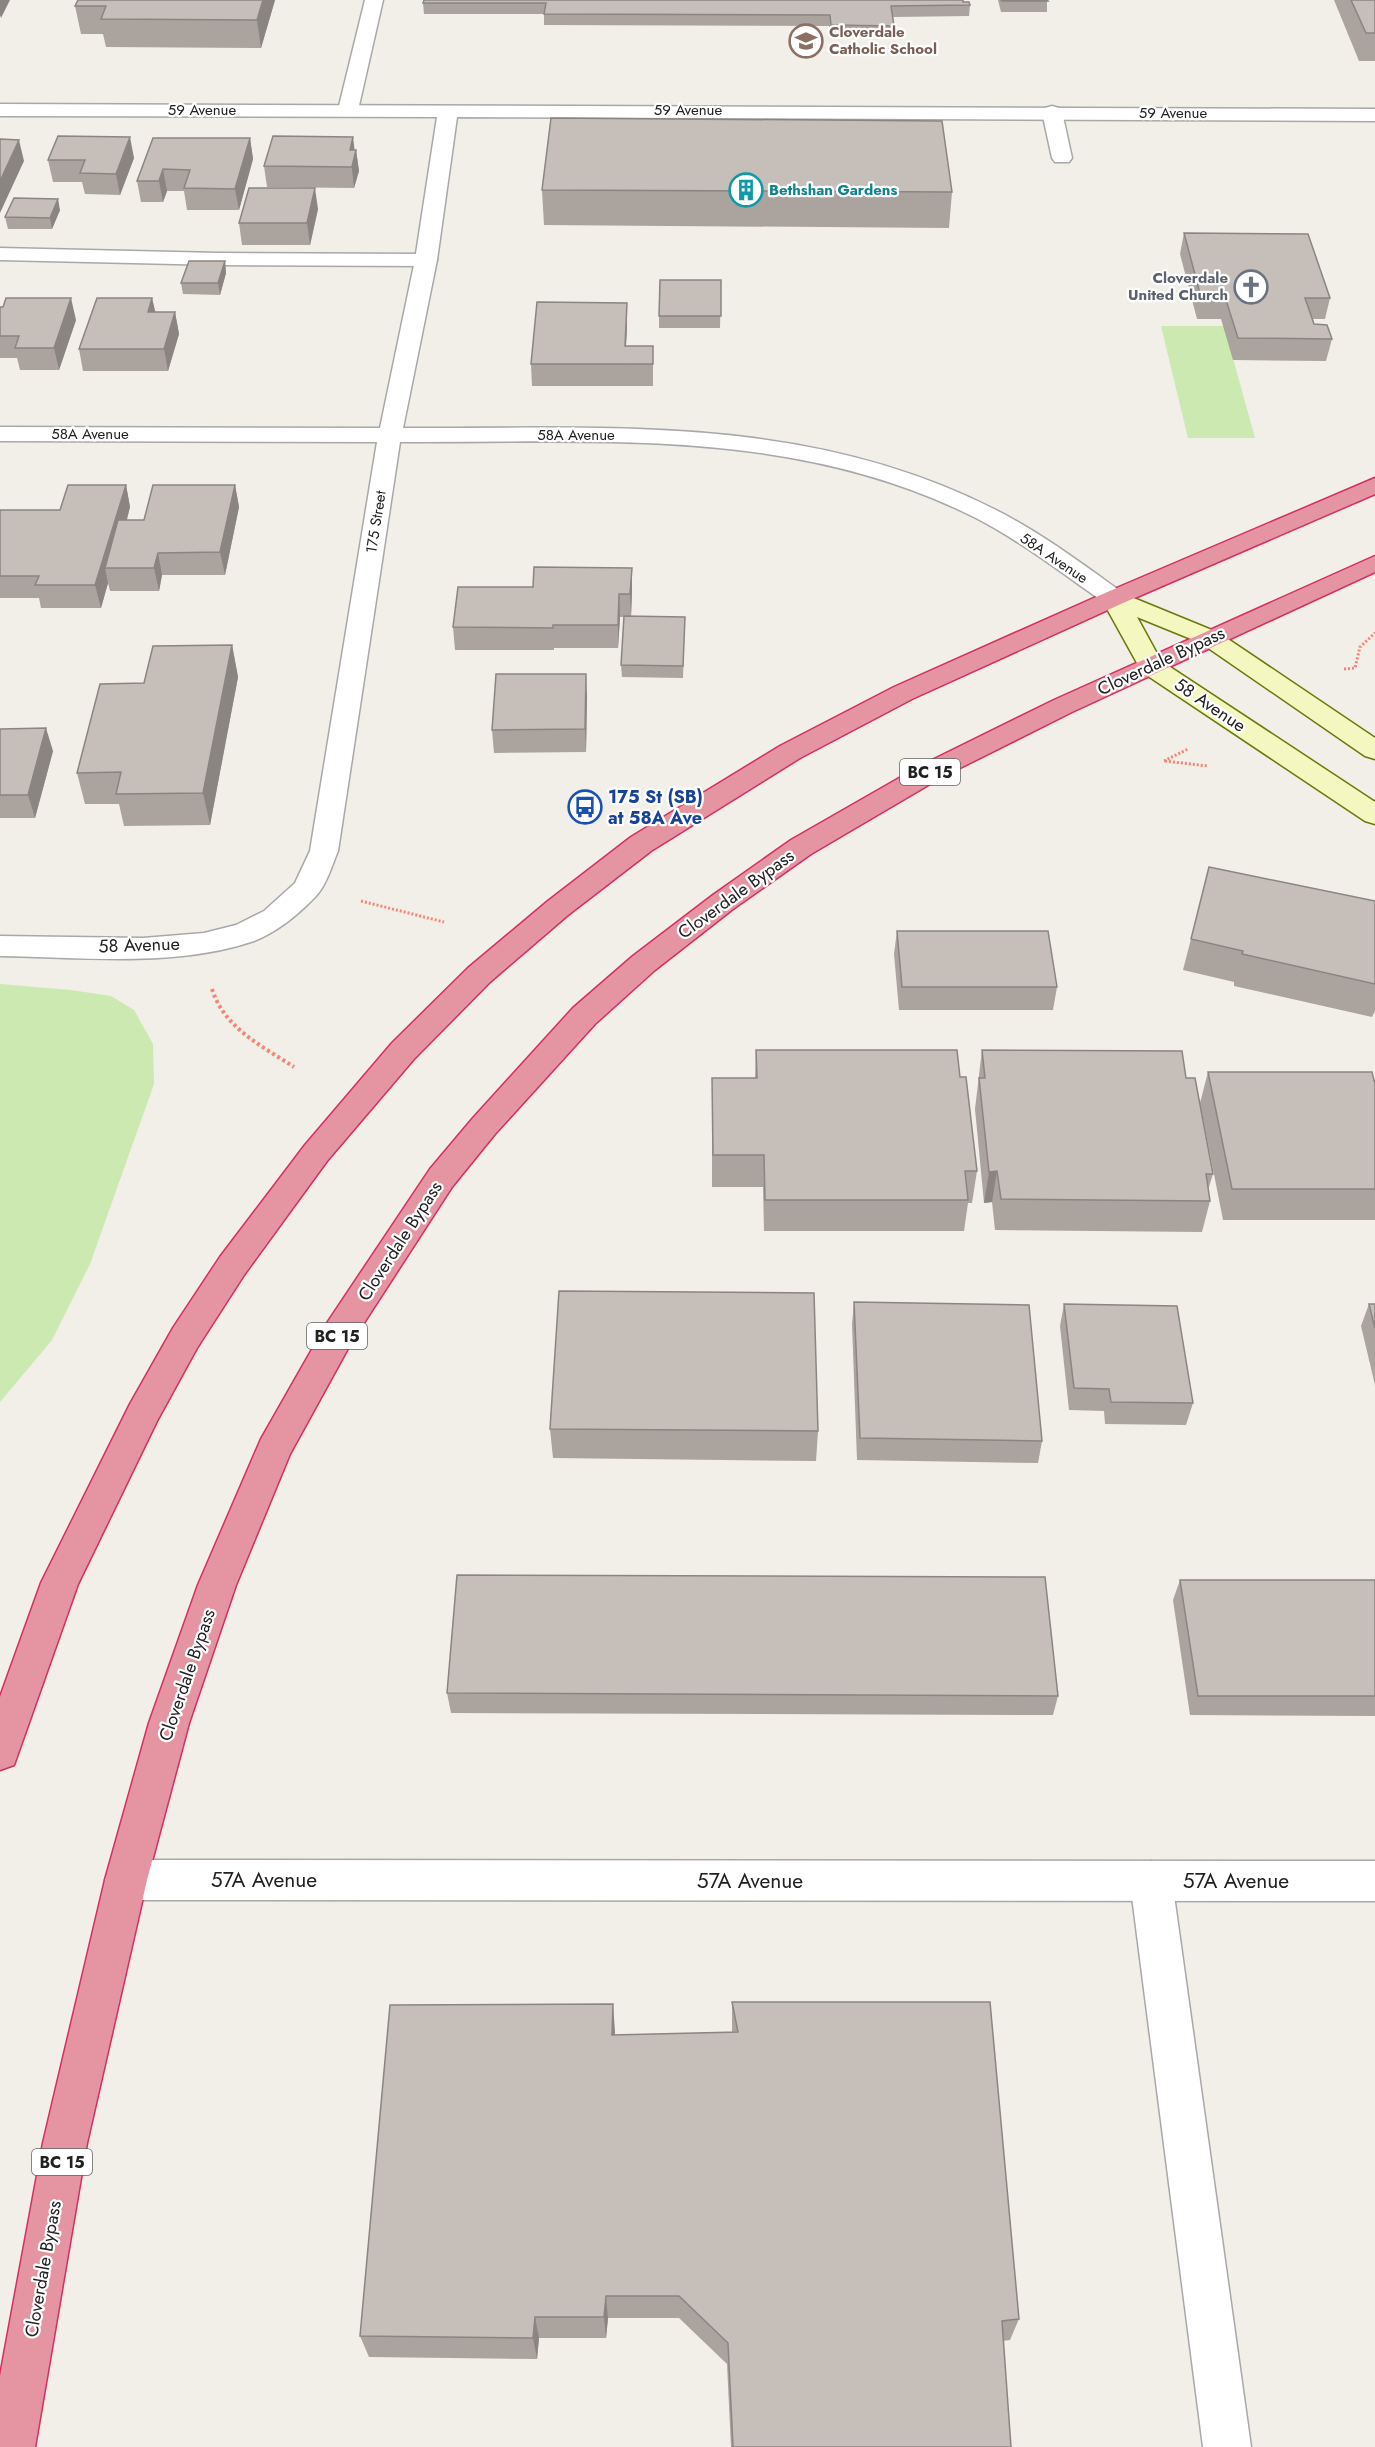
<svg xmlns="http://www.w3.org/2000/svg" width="1375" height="2447" font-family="Jost,sans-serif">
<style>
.grass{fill:#cbe9b1}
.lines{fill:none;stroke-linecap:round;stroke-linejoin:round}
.lane-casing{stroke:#a8a8a8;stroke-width:3}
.street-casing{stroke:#a8a8a8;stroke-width:3}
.secondary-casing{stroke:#6a7809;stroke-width:3}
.highway-casing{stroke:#d62e64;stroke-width:3}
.path-far1{stroke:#f68575;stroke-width:3;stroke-dasharray:2 2;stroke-linecap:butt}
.path{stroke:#f68575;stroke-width:4;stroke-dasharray:3 3;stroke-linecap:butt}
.lane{fill:#fff;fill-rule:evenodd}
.street{fill:#fff;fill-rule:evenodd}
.secondary{fill:#f4f8c0;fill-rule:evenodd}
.highway{fill:#e594a1;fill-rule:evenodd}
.wall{fill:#aaa39e}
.shaded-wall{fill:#8b8581}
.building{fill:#c6beb8;stroke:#8b8581;stroke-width:1.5}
.labels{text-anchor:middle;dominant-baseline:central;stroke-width:4.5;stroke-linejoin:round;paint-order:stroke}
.far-education-label{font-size:15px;font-weight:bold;fill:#785e54;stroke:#fff;text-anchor:start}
.far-street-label{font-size:15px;fill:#212121;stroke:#fff}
.far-culture-label{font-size:15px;font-weight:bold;fill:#0d838f;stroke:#fff;text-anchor:start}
.far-worship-label{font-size:15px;font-weight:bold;fill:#5b616d;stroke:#fff;text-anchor:end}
.shield{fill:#fff;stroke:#646464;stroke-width:1.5}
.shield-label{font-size:16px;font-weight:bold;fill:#212121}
.street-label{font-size:18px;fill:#212121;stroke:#fff}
.transit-label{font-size:18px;font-weight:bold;fill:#164399;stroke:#fff;text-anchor:start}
.near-street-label{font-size:21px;fill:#212121;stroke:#fff}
</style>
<rect width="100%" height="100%" fill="#f1efe8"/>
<g class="grass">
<path d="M1161,326H1224L1255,438H1188Z"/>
<path d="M0,984L71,990L111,996L134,1010L153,1044L154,1084L90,1264L52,1340L0,1402Z"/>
</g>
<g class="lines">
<defs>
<g id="lane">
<path d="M365,0H383L358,110L355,114H341L338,110Z"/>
<path d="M1052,106L1059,108L1062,112L1072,158L1069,162H1055L1052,158L1042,112L1045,108Z"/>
<path d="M0,248L219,253L426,254L433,256L437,260L433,264L426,266L219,265L0,260Z"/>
<path d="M1151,1861L1166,1867L1172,1881L1251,2447H1203L1130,1881L1136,1867Z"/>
</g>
<g id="street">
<path d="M0,104L1375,109V121L457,117L437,260L403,428C607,429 805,413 994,509C1040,532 1081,563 1123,593L1127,598L1123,603L1114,606L1105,603C1063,574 1022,542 976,518C793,426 599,443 400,442L338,851C332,865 327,884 316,896C299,914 277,932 254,941C174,968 83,957 0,956V936L143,938L204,933L236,925L264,911L295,883L310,851L377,442L0,441V427L380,428L415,260L437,117L0,116Z"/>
<path d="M126,1860L1375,1861V1901L126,1900L111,1894L105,1880L111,1866Z"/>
</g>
<path id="secondary" d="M1114,590L1219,633L1375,738V759L1365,756L1201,643L1137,617L1161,661L1375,802V824L1365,821L1142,672L1101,598L1105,593Z"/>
<g id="highway">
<path d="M1375,478V494L1123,603L912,699L800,758L651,851L568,915L490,982L414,1059L327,1161L244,1275L197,1348L157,1421L78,1584L14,1765L0,1770V1697L41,1583L130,1404L173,1328L220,1257L305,1145L392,1043L468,968L548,901L631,837L780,746L894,687L1105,593Z"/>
<path d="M1375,556V572L1072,712L942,777L811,854L733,909L655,970L595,1024L495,1134L452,1187L351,1343L290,1454L236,1585L189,1723L147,1880L87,2143L35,2447H0V2376L43,2143L105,1880L149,1723L198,1585L261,1439L327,1323L430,1169L473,1118L573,1008L633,956L713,895L791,840L922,765L1054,700Z"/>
</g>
</defs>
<use href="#lane" class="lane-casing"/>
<use href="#street" class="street-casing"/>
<use href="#secondary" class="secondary-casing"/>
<use href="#highway" class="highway-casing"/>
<g class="path-far1">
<path d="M1344,669L1355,668L1360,647L1375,633"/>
<path d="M1164,761L1188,749"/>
<path d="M1165,761L1208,766"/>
<path d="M361,901L444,922"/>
</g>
<path class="path" d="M212,989C224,1028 262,1046 294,1067"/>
<use href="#lane" class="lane"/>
<use href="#street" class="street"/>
<use href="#secondary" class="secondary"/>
<use href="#highway" class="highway"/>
</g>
<g class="wall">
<path d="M78,0H275L261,48L106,47L103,34H81L75,6Z"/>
<path d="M998,0H1047V12H1001Z"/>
<path d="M1334,0H1375V61H1359Z"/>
<path d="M963,2L970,5L969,16L893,17L894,26L893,36H830L829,26L544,25V14H424L423,3Z"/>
<path d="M153,138H250L253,159L239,210H187L184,191H167L163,202H141L137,181Z"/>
<path d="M356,150L359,171L354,188L267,187L264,166Z"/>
<path d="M134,158L120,195L85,194L82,182H53L48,160Z"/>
<path d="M542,190L952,192L949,228L544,225Z"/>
<path d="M318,209L310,245H242L239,223Z"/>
<path d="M60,210L52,229H8L5,217Z"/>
<path d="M1184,233L1330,298L1325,319H1313L1314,324L1332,339L1326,361L1233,360L1221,319H1197L1180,254Z"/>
<path d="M225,261L226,273L220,295L183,294L181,283Z"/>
<path d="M721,280L720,328H659V316Z"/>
<path d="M152,298L155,312H175L179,334L168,371H83L79,349Z"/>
<path d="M0,307L76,320L59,370H20L17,358H0Z"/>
<path d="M627,324L626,346H653V386H532L531,364Z"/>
<path d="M126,485L130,507L127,520H144L235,485L239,507L225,575H162L159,591H110L108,583L101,608H41L39,598H0V510H60Z"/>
<path d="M632,568V591L631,616L685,617L683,678L622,677L621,665L624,617H620L618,648H554V650H455L453,627L533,587Z"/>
<path d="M232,645L238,677L210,825L124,826L119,804H85L77,773L144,683Z"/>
<path d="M587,696L586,752L494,753L492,730Z"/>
<path d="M0,729L53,751L35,818H0Z"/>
<path d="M1375,901V1011L1372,1017L1234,986V982L1183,970L1191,939Z"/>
<path d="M897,931L1057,987L1053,1010H899L894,954Z"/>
<path d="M756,1050L960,1077L977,1171L972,1203H968L964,1231H764L763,1187H712V1078H755Z"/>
<path d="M982,1050L1186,1078L1213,1174L1208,1190L1210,1201L1202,1232L995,1230L992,1202L984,1203L975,1109Z"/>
<path d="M1208,1072L1375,1084V1220H1223L1200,1103Z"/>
<path d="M854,1302L1042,1441L1038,1463L857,1460L852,1324Z"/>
<path d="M1064,1304L1193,1403L1186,1425L1105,1424L1104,1411L1069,1410L1060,1326Z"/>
<path d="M1369,1304H1375V1385L1361,1326Z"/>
<path d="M550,1429L818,1431L816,1461L553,1458Z"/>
<path d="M1180,1580H1375V1716L1190,1715L1173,1600Z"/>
<path d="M447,1693L1058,1696L1053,1715L451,1713Z"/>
<path d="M732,2002L1019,2319L1010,2340L1003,2341L1011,2447H731L727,2364L679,2318H608L606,2338H539L537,2359L369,2357L360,2336L615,2035L732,2032Z"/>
</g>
<g class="shaded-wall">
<path d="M0,0H10L1,18L0,15Z"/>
<path d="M263,0H275L261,48L257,20Z"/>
<path d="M130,137L134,158L120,195L116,174Z"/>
<path d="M353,137L355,153L356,150L359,171L354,188L350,150Z"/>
<path d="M250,138L253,159L239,210L235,189Z"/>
<path d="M19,140L24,161L0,213V181Z"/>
<path d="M163,169L167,191L163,202L159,181Z"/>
<path d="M315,188L318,209L310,245L307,223Z"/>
<path d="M58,199L60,210L52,229L50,218Z"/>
<path d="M225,261L226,273L220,295L218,283Z"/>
<path d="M71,298L76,320L59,370L54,348Z"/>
<path d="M152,298L157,319L148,312Z"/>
<path d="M627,303V324L625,368V346Z"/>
<path d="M175,312L179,334L168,371L164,349Z"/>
<path d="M126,485L130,507L113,568H105L108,583L101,608L95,585Z"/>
<path d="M235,485L239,507L225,575L220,552Z"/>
<path d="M158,553L162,575L159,591L154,568Z"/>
<path d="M632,568V591L631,617L630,594Z"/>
<path d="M619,594L620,617L618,648V625Z"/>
<path d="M232,645L238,677L210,825L203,793Z"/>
<path d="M586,674L587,696L586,752L585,729Z"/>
<path d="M46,728L53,751L35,818L28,795Z"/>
<path d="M997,1171L992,1202L984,1203L989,1172Z"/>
<path d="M613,2004L615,2032L614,2063L612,2035Z"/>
<path d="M606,2296L608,2318L606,2338L604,2317Z"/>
<path d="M535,2317L539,2338L537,2359L533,2338Z"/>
</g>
<g class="building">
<path d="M78,0H263L257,20L101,19L106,6H75Z"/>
<path d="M424,0H963V2H969L970,5L891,6L894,26L831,25L830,15L544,14L546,3H423Z"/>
<path d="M1001,0H1047L1048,1H1002Z"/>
<path d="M1351,0H1375V33H1366Z"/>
<path d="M551,118L942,121L952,192L542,190Z"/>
<path d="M58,136L130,137L116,174L80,173L85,160H48Z"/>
<path d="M273,136L353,137L350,150H356L352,167L264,166Z"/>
<path d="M153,138H250L235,189L184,188L190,170L163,169L159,181H137Z"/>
<path d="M0,139L19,140L0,181Z"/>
<path d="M249,188H315L307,223H239Z"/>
<path d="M14,198L58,199L50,218L5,217Z"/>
<path d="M1184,233L1308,234L1330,298H1305L1314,324L1327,325L1332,339L1238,338L1225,297H1201Z"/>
<path d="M189,261H225L218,283H181Z"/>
<path d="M660,280H721V316H659Z"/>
<path d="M6,298H71L54,348H15L19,336H0V307H3Z"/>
<path d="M97,298H152L148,312H175L164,349H79Z"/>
<path d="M537,302L627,303L625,346H653V364H531Z"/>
<path d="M68,485H126L95,585H35L39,576H0V510H60Z"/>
<path d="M153,485H235L220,552L158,553L154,568H105L118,520H144Z"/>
<path d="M534,567L632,568L630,594H619L618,625H553V628L453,627L458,587H533Z"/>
<path d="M624,616L685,617L683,666L621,665Z"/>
<path d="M232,645L203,793L116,794L121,772L77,773L100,684L144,683L153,646Z"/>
<path d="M496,674H586L585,729L492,730Z"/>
<path d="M46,728L28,795H0V729Z"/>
<path d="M1209,867L1375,901V984L1242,954L1243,951L1191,939Z"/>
<path d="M897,931H1048L1057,987H902Z"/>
<path d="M756,1050H957L960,1077H966L977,1171H965L968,1200H765L764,1155H713L712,1078H757Z"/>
<path d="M982,1050L1182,1051L1186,1078H1195L1213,1174H1206L1210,1201L1001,1199L997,1171L989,1172L979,1078H985Z"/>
<path d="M1208,1072H1372L1375,1084V1189H1232Z"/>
<path d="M559,1291L814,1293L818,1431L550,1429Z"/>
<path d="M854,1302L1029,1305L1042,1441L860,1438Z"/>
<path d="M1064,1304L1177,1306L1193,1403L1111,1402L1109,1389L1074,1388Z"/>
<path d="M1369,1304H1375V1328Z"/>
<path d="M457,1575L1045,1577L1058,1696L447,1693Z"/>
<path d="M1180,1580H1375V1696H1198Z"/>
<path d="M732,2002H990L1019,2319L1002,2321L1011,2447H733L728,2343L679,2296H606L604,2317H535L533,2338L360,2336L390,2005L613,2004L612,2035L738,2032Z"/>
</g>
<defs>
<symbol id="school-ring" viewBox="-11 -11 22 22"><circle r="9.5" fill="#fff" stroke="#8d6e63" stroke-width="1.5"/><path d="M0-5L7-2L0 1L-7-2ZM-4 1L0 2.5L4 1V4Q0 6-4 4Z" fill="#8d6e63"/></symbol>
<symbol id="building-ring" viewBox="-11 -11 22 22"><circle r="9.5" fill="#fff" stroke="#0f9aa8" stroke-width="1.5"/><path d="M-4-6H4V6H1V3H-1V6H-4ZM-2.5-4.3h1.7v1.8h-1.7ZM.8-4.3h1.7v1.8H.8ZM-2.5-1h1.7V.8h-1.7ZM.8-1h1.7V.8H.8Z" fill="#0f9aa8"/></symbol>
<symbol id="church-ring" viewBox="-11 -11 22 22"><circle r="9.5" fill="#fff" stroke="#6b7280" stroke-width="1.5"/><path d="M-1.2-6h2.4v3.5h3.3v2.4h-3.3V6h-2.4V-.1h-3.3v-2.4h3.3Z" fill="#6b7280"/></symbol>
<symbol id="bus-ring" viewBox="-11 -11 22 22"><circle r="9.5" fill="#fff" stroke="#1a4fb4" stroke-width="1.5"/><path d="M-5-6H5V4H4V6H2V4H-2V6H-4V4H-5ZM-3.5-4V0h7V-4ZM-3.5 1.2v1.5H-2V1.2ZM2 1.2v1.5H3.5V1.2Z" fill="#1a4fb4"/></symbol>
</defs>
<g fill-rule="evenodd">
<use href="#school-ring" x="787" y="22" width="38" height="38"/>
<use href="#building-ring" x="727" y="171" width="38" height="38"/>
<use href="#church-ring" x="1232" y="268" width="38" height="38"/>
<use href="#bus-ring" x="566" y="788" width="38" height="38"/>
</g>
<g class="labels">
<g class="far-education-label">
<text x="829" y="32">Cloverdale<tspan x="829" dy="17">Catholic School</tspan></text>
</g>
<g class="far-street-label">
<text x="202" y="110">59 Avenue</text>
<text x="688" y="110">59 Avenue</text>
<text x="1173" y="113">59 Avenue</text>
<text x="90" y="434">58A Avenue</text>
<text x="576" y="435">58A Avenue</text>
<text transform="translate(376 522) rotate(-81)">175 Street</text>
<text transform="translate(1054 558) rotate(34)">58A Avenue</text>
</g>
<g class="far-culture-label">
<text x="769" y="190">Bethshan Gardens</text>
</g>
<g class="far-worship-label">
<text x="1228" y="278">Cloverdale<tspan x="1228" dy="17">United Church</tspan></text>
</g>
<g class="shield">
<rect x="900" y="759" width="60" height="26" rx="4.5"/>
<rect x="307" y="1323" width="60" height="26" rx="4.5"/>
<rect x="32" y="2149" width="60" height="26" rx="4.5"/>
</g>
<g class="shield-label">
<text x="930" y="772">BC 15</text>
<text x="337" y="1336">BC 15</text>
<text x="62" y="2162">BC 15</text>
</g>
<g class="street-label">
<text transform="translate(1161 661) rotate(-25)">Cloverdale Bypass</text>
<text transform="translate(1210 705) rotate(34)">58 Avenue</text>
<text transform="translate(736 894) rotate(-36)">Cloverdale Bypass</text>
<text transform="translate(139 945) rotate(-2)">58 Avenue</text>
<text transform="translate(400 1241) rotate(-57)">Cloverdale Bypass</text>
<text transform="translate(187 1675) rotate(-71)">Cloverdale Bypass</text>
<text transform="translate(43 2269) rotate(-80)">Cloverdale Bypass</text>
</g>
<g class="transit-label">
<text x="608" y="797">175 St (SB)<tspan x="608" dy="21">at 58A Ave</tspan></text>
</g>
<g class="near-street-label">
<text x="264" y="1880">57A Avenue</text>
<text x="750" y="1881">57A Avenue</text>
<text x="1236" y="1881">57A Avenue</text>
</g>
</g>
</svg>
